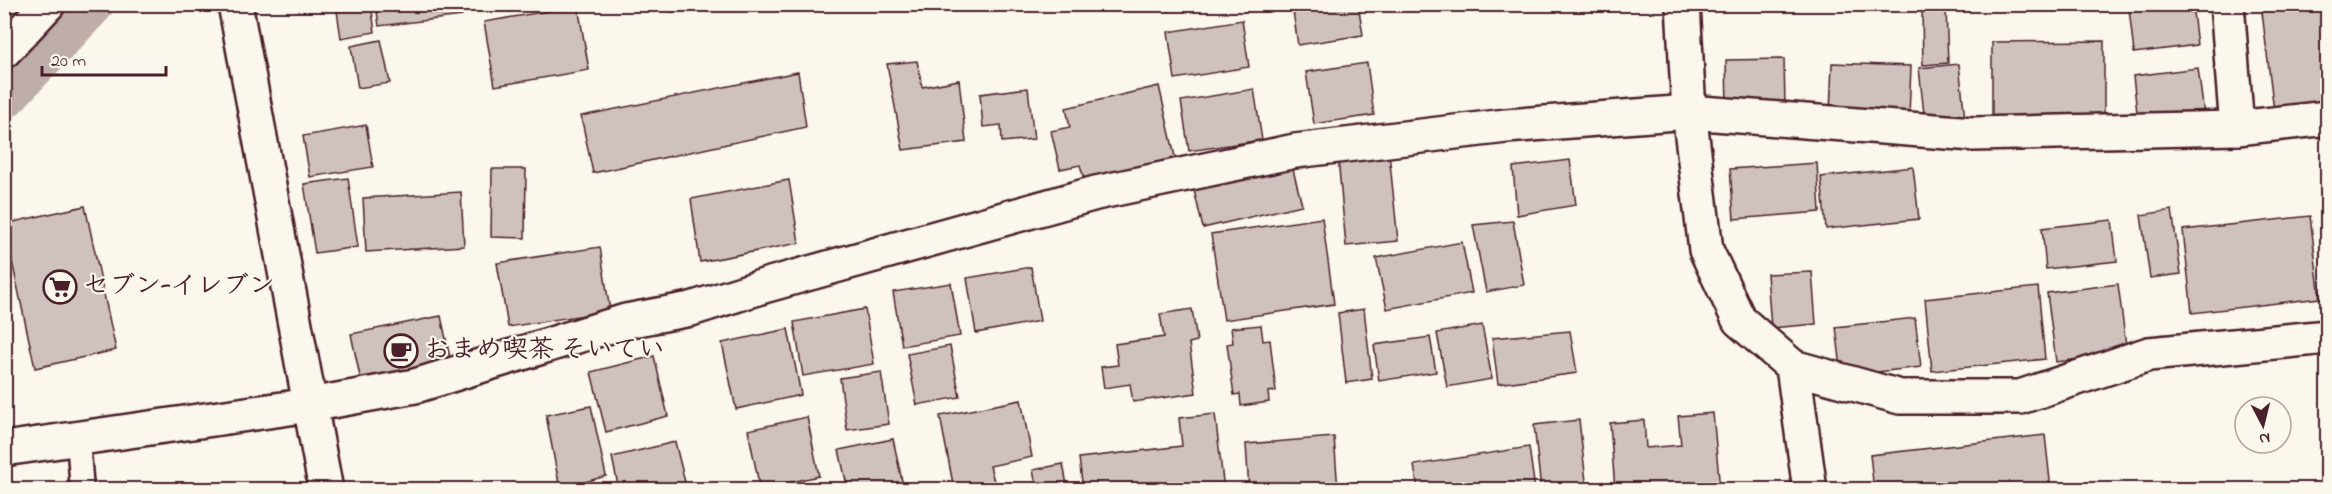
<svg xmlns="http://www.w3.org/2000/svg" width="2332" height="494" font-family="'Indie Flower','Klee One',sans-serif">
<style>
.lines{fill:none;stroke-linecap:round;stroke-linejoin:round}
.canal{stroke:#bfadaa;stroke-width:44}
.building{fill:#cfc2bc;stroke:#4a1f2b;stroke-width:1.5}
.lane-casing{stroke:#4a1f2b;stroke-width:27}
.street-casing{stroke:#4a1f2b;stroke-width:38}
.secondary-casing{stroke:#4a1f2b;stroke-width:38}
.lane{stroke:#fbf7ec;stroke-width:22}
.street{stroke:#fbf7ec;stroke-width:33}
.secondary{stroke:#fbf7ec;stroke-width:33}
.labels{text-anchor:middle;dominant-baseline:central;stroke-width:4.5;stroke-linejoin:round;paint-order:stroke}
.poi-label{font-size:26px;font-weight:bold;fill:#4a1f2b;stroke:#fbf7ec;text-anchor:start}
</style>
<rect width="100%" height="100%" fill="#fbf7ec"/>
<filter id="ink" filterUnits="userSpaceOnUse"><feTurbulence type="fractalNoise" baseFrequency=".0167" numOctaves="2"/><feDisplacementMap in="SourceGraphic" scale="12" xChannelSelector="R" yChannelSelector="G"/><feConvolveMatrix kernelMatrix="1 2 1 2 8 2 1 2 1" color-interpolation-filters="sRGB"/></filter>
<g filter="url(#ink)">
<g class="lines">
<path class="canal" d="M4,97L92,4"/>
</g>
<g class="building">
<path d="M336,4H371L375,32L341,38Z"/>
<path d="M376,4H461L462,16L379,26Z"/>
<path d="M468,4H501L469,9Z"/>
<path d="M670,4H710L711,8L671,12Z"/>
<path d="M1168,4H1214L1168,11Z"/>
<path d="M1292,4H1358L1363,35L1298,45Z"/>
<path d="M2164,4H2192L2197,45L2134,53L2129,9Z"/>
<path d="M2261,4H2326L2328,104L2274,111Z"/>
<path d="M578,6L589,70L495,86L484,22Z"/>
<path d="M1946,9L1948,63L1923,65L1922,10Z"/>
<path d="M1242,20L1249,67L1175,79L1168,32Z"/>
<path d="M381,40L390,83L358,88L351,46Z"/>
<path d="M2104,41V118L1992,117V42Z"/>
<path d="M1784,59L1785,105L1727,107L1726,60Z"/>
<path d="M917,61L922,87L959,80L966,142L903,150L887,64Z"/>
<path d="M1367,63L1374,115L1314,124L1306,72Z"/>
<path d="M1832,63L1911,66L1909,116L1830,113Z"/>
<path d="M1959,64L1965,119L1925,123L1919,68Z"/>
<path d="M2198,68L2204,114L2138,122L2133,76Z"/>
<path d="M798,72L806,127L593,173L581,116Z"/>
<path d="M1159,86L1176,161L1085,182L1080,165L1060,169L1051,131L1070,127L1066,108Z"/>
<path d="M1028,88L1034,139L1002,142L1001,125L983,127L980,94Z"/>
<path d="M1254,89L1262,140L1189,151L1181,101Z"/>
<path d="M366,125L373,167L310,177L303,136Z"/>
<path d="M1389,153L1398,241L1346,246L1338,158Z"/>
<path d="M1570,160L1576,205L1517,215L1513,167Z"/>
<path d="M1817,163L1820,212L1734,219L1730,169Z"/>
<path d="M1292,166L1302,205L1203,228L1194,190Z"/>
<path d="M1913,167L1919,219L1826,229L1821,177Z"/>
<path d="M492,169H526L525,238L491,237Z"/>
<path d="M348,178L358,247L315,253L304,184Z"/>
<path d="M789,180L799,243L700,262L691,199Z"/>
<path d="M461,192L464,246L366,252L363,198Z"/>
<path d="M85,206L116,350L35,368L4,224Z"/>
<path d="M2172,210L2181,274L2150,278L2141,215Z"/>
<path d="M2310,216L2320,298L2192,313L2183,230Z"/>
<path d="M1322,218L1334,304L1224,320L1211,234Z"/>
<path d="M2112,220L2117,261L2046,269L2042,228Z"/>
<path d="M1513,221L1524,285L1486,292L1473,225Z"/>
<path d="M1462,242L1472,293L1387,309L1376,258Z"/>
<path d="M600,247L610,311L508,327L497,263Z"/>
<path d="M1031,267L1040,321L976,333L967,278Z"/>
<path d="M1812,272L1816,324L1771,328L1767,274Z"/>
<path d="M951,283L960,336L902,346L893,292Z"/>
<path d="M2118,284L2127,353L2056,362L2047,293Z"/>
<path d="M2038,287L2045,359L1932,371L1925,299Z"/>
<path d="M865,309L874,364L803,376L794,322Z"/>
<path d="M1192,309L1197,341L1189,343L1196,393L1133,402L1130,384L1104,388L1101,367L1118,365L1115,344L1164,337L1160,314Z"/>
<path d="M1364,309L1372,379L1346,383L1338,313Z"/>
<path d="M441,316L452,367L362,386L351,334Z"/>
<path d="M1915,318L1921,367L1842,376L1836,327Z"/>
<path d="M1261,325L1263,341L1270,340L1276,391L1268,392L1269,402L1241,406L1240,394L1234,395L1227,344L1233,343L1231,328Z"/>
<path d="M1482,325L1492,379L1447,387L1437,333Z"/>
<path d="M788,329L801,395L736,409L722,343Z"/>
<path d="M1570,331L1577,373L1498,384L1492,338Z"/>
<path d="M1430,337L1436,372L1379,381L1374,345Z"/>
<path d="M950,346L960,397L917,405L907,354Z"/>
<path d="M654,356L668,416L606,432L591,372Z"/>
<path d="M881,372L889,424L847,430L840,378Z"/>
<path d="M1021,400L1032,457L990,466L994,481L954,489L940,416Z"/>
<path d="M591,406L606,476L560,489L546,415Z"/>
<path d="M1713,413L1720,490H1615L1610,423L1644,420L1646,448L1681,445L1678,416Z"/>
<path d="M1215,414L1224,490H1083L1079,458L1182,446L1179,418Z"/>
<path d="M807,417L819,476L760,489L748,430Z"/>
<path d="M1579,420L1587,490H1541L1534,425Z"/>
<path d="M2045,435L2051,490H1874L1870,455Z"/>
<path d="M1334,437L1338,490H1249L1246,444Z"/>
<path d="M893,439L904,490H848L839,450Z"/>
<path d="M675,442L687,490H619L612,457Z"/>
<path d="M1529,447L1535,490H1418L1414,465Z"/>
<path d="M1063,464L1068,490H1037L1033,470Z"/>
</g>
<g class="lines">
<defs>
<path id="lane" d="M78,439L82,490"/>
<g id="street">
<path d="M1683,4L1689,112L1706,250L1739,320L1793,367L1810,490"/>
<path d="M2227,4L2237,128"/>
<path d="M4,51L48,4"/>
<path d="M1793,367L1900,397H2020L2149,354L2328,337"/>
<path d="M4,449L310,405L415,386L626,321L691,309L767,285L1096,193L1295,151L1506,126L1689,112L1973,134L2237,128L2328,118"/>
</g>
<path id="secondary" d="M235,4L326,490"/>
</defs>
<use href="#lane" class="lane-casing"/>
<use href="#street" class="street-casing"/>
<use href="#secondary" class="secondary-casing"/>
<use href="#lane" class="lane"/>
<use href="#street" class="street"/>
<use href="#secondary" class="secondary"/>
</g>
</g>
<defs>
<symbol id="supermarket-ring" viewBox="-11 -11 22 22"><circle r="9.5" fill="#fbf7ec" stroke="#4a1f2b" stroke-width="1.5"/><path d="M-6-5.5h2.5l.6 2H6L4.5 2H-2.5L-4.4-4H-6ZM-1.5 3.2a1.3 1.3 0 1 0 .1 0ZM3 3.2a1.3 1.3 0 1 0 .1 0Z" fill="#4a1f2b"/></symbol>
<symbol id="cafe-ring" viewBox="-11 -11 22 22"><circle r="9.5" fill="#fbf7ec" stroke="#4a1f2b" stroke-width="1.5"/><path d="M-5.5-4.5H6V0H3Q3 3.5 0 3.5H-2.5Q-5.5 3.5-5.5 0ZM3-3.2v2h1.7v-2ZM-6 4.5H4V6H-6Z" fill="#4a1f2b"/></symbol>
</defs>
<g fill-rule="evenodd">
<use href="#supermarket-ring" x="41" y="268" width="38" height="38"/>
<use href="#cafe-ring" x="382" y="332" width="38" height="38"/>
</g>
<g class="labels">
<g class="poi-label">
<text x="83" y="287">セブン-イレブン</text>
<text x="424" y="351">おまめ喫茶 そいてい</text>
</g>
</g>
<rect width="2332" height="494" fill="none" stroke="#fbf7ec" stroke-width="24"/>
<rect x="12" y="12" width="2308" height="470" fill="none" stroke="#4a1f2b" stroke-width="2" filter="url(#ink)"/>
<g transform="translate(2263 425) rotate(173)"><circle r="28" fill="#fbf7ec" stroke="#b4a19f" stroke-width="1.5"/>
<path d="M0-4.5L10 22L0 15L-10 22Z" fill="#4a1f2b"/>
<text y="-9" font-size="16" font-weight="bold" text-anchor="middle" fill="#4a1f2b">N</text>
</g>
<path d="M42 66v9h124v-9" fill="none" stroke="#4a1f2b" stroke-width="3"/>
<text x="51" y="66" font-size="18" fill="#4a1f2b" stroke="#fbf7ec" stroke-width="4.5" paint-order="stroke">20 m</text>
</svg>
